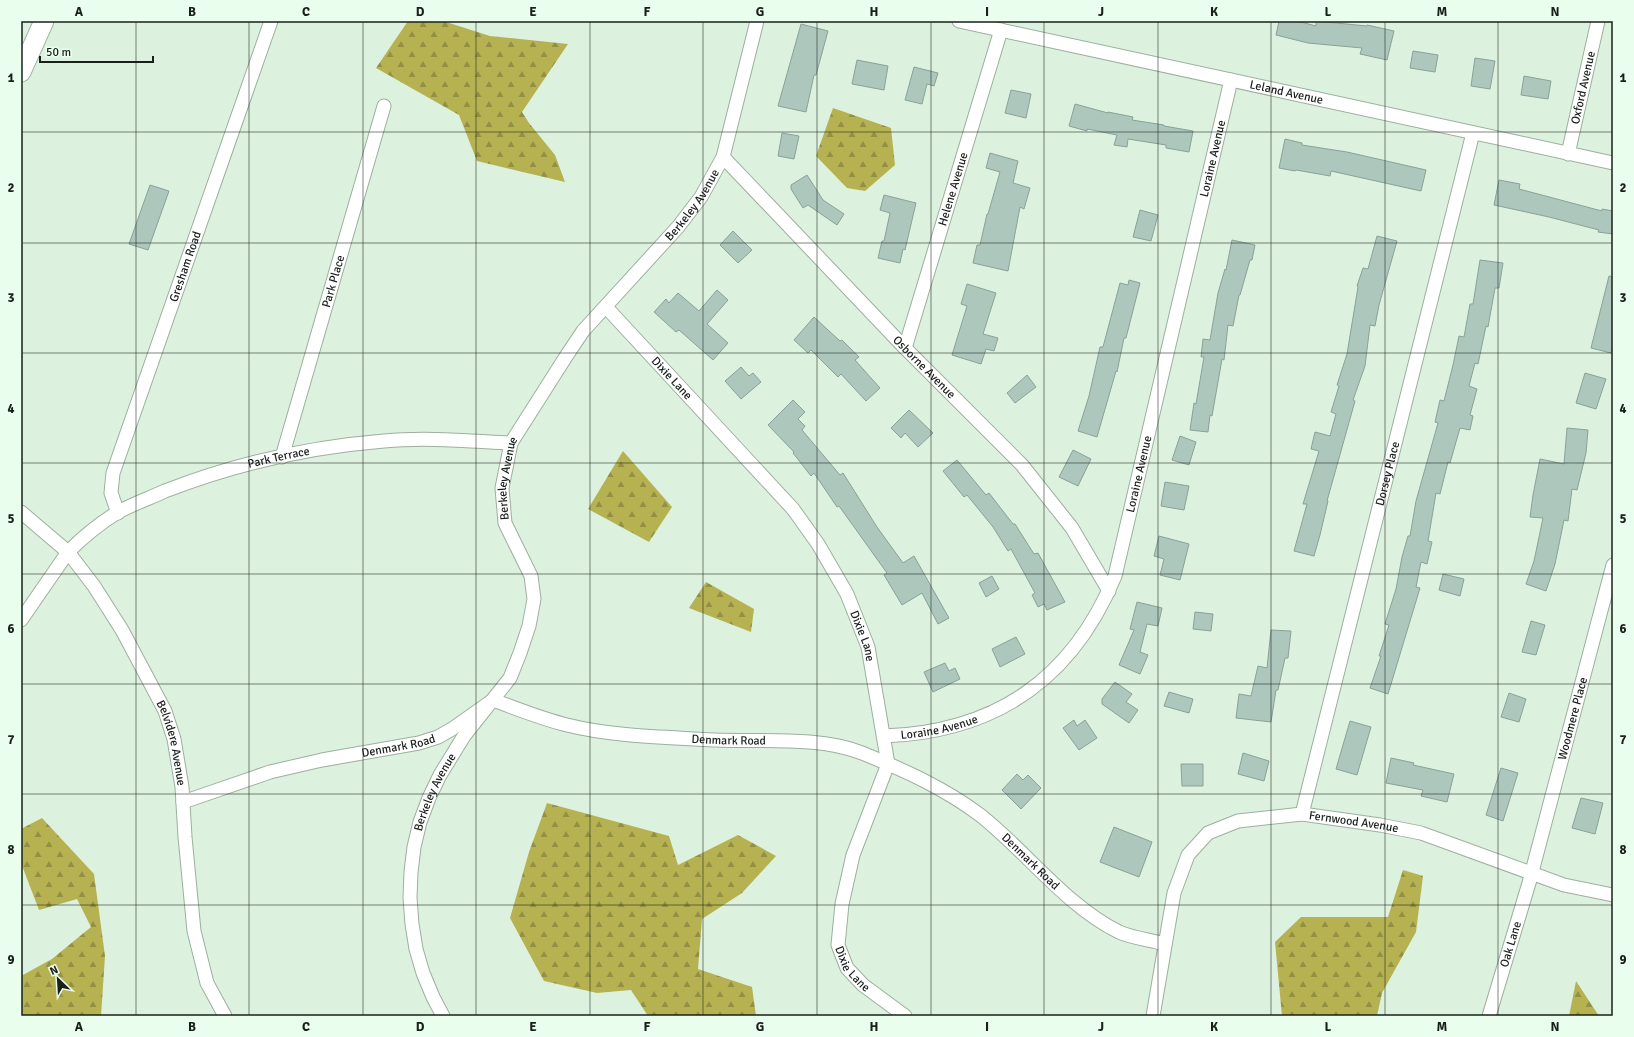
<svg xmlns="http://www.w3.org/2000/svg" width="1634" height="1037" font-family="Signika,sans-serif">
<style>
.forest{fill:url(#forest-firs)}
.building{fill:#adc7bc;stroke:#89a298}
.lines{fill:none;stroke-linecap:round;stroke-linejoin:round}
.street-casing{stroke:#9daf9f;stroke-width:15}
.secondary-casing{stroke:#9daf9f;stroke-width:21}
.street{stroke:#fff;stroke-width:13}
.secondary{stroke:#fff;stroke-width:19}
.grid{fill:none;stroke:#19201a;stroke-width:1;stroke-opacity:0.55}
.labels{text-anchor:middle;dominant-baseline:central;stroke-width:3;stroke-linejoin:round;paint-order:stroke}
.street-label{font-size:12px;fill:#19201a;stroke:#eafeed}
.neatline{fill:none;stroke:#19201a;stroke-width:1.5}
.grid-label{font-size:13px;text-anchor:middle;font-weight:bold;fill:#19201a}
</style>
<defs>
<pattern id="forest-firs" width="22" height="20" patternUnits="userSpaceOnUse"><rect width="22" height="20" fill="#b6b252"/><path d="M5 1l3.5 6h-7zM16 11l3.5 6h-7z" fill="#939043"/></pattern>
</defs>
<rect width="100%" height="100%" fill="#ddf1df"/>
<g class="forest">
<path d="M408,21H443L490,36L568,44L522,112L529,123L555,155L565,182L477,161L459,115L376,68Z"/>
<path d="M833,108L891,128L895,165L865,191L847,188L816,156Z"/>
<path d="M623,451L672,507L649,542L588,509Z"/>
<path d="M706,582L754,609L751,632L689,608Z"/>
<path d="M547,803L669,836L678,865L738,835L776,856L742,893L702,919L698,969L752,987L756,1016H648L631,990L597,993L544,981L510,918L529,852Z"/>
<path d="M42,818L94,874L105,956L101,1016H21V976L52,959L91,927L77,899L39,910L21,863V829Z"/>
<path d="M1403,870L1423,876L1416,932L1382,993L1377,1016H1282L1275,942L1301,917H1388Z"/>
<path d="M1576,981L1599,1016H1569Z"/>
</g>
<g class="building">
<path d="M1279,21H1297L1316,26V21L1367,26V25L1394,31L1387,60L1360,54L1362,48L1308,43L1276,35Z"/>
<path d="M801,24L828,31L816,75H814L806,112L778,106Z"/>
<path d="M1413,51L1438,55L1435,72L1410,68Z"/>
<path d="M1475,58L1495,61L1490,89L1471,86Z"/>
<path d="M857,60L888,66L884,90L852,84Z"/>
<path d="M914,67L938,73L934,86L927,84L922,104L905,100Z"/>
<path d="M1524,76L1551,81L1548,99L1521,95Z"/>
<path d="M1011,90L1031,94L1026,118L1005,113Z"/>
<path d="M1075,104L1108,113V112L1133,117L1132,120L1164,125V126L1193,131L1189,152L1166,148V145L1128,139L1127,147L1114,145L1117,135L1087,129V131L1069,126Z"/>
<path d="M782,133L799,136L794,159L778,156Z"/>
<path d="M1285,139L1302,143V145L1347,152L1426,170L1421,191L1331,171L1330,176L1296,170L1295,171L1279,168Z"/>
<path d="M990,153L1018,161L1013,183L1030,188L1024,209L1020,207L1008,271L973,263L977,245H980L987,214H988L1000,172L986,168Z"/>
<path d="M807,175L823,200L844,214L837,225L808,205L803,208L791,189V185Z"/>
<path d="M1499,180L1520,184L1519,189L1602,211V209L1613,211V234L1598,232L1599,230L1549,217L1494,205Z"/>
<path d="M150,185L169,191L148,250L129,244Z"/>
<path d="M884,195L916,203L905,250L903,249L900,263L878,258L882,241H884L890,213L880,210Z"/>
<path d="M1140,210L1158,215L1151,241L1133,237Z"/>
<path d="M733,231L752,250L738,263L720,245Z"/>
<path d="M1377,236L1397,241L1379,305L1375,326L1370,325L1365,366L1353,400L1355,401L1327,501H1328L1320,535L1314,556L1294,551L1307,504H1303L1319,451L1311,449L1315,432L1330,436L1336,414L1331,412L1339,386L1337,385L1347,354L1358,287L1357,286L1363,268L1368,269Z"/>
<path d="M1232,240L1255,245L1252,260H1250L1240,295H1239L1233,326L1228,325L1224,360L1222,359L1212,416L1210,415L1208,432L1190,430L1194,403L1196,404L1204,357H1201L1203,339L1210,340L1218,293L1225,269L1226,270Z"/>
<path d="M1480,260L1503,263L1499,288H1495L1488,327L1486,326L1478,364L1475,363L1469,386L1477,389L1470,415L1473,416L1470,430L1460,428L1450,463L1448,462L1440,494L1436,493L1428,541L1432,542L1427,564L1421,562L1416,587L1420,588L1388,694L1370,688L1381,656H1379L1389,625L1385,624L1396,589L1402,557L1408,536H1410L1416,501L1438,423L1435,422L1440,400L1444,401L1453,365L1459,336L1464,337L1470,304H1473Z"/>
<path d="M1609,276L1613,277V345L1611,353L1591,348Z"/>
<path d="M1129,280L1140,283L1126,338H1124L1117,372L1116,371L1097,437L1078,431L1089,396L1100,347H1103L1120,283L1128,285Z"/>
<path d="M967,284L996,293L983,334L998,338L994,351L986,349L981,364L952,355L967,306L961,304Z"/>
<path d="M717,290L728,300L707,324L728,343L713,360L679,330L676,332L654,312L666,299L669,303L678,293L699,311Z"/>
<path d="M814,317L840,341L842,340L859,357L855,360L880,388L866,401L841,374L838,377L811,350L808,353L794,340Z"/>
<path d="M741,367L749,376L753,373L761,382L741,399L725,381Z"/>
<path d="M1585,373L1606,379L1596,409L1576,403Z"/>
<path d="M1027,375L1036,387L1015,403L1007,393Z"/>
<path d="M793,400L805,412L798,419L805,426L802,430L840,475L843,473L877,527L903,563L914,556L949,618L938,624L922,593L902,605L884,575L887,573L839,506L837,507L814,473L811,476L793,453L794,452L768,425Z"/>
<path d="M909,410L933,433L918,447L905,433L901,438L891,428Z"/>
<path d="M1567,428L1588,430L1586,453L1577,490L1572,489L1568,521L1564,520L1555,564L1546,591L1526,584L1534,561L1543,518L1530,517L1533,495L1540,459L1564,464Z"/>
<path d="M1180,436L1196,442L1189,465L1172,460Z"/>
<path d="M1073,450L1091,459L1078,486L1059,477Z"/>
<path d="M957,460L986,495L989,493L1013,524H1015L1034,554L1038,553L1065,602L1047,610L1044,604L1038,607L1032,595L1035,593L1011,549L1008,551L993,527L967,495L964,497L943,471Z"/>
<path d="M1165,482L1189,486L1184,510L1161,506Z"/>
<path d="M1159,536L1189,544L1180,580L1160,575L1164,559L1154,556Z"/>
<path d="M1443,574L1464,579L1460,596L1439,590Z"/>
<path d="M992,576L999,589L986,597L979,583Z"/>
<path d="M1137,602L1162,608L1158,626L1147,624L1140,652L1148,655L1140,674L1119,665L1134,630L1130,629Z"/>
<path d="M1195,612L1213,614L1211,631L1193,629Z"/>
<path d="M1531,621L1545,625L1536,655L1522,652Z"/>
<path d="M1271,630L1291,631L1288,658H1285L1278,690H1276L1271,722L1236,718L1239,694L1251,696L1258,666L1267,668Z"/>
<path d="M1016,637L1025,654L1000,667L992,649Z"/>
<path d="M945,663L949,671L955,668L960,679L933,692L924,672Z"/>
<path d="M1115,682L1132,694L1126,702L1138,710L1129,723L1102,704V699Z"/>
<path d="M1169,692L1193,699L1189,713L1164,706Z"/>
<path d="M1509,693L1526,699L1519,722L1501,717Z"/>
<path d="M1074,720L1077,726L1085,720L1097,738L1079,750L1063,728Z"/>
<path d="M1350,721L1371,727L1357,775L1336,769Z"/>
<path d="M1243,753L1269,761L1264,781L1238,774Z"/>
<path d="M1391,758L1414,763L1413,765L1454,774L1447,802L1421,796L1423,790L1386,783Z"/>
<path d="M1181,764H1203V786H1182Z"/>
<path d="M1501,768L1518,773L1503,821L1486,815Z"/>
<path d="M1017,774L1023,780L1028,775L1041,788L1021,809L1002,790Z"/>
<path d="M1581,798L1603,803L1595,834L1572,828Z"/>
<path d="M1114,827L1152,842L1139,877L1100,862Z"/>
</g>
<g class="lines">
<defs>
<g id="street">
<path id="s1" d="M959,21L1613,163"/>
<path id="s2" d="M1568,154L1598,21"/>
<path id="s3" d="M723,157L905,348L1022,465L1072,528L1109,591"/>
<path id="s4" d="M606,307L793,509L818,544L847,594L868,647L888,764L853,855L842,904L838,945L847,968L863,985L905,1016"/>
<path id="s5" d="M905,348L1001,30"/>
<path id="s6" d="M282,457L384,106"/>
<path id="s7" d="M21,512L68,552L94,586L122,630L165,711L174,739L182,787L185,837L194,931L207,983L225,1016"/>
<path id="s8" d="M118,513L111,493L113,473L271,21"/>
<path id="s9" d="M21,620L68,552C82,538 102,522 118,512C133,504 150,498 165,491C234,464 310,447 384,441C426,437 469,441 511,443"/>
<path id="s10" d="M884,736C995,732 1072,680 1115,576L1231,80"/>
<path id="s11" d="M183,802L270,772L322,760L419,743L438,737L452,729L493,700C518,709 542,719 567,725C615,737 666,737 715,740C760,742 820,736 862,753C904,770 944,788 980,815C1026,851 1066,906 1119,932C1132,938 1151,940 1165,944"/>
<path id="s12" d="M1302,814L1473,133"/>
<path id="s13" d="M443,1016L433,997L423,973L416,949L412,924L410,898L411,872L414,847L420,822L429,798L440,775L464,736L510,678L520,653L529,626L534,599L531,576L505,523L502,488L511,443L565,358L583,331L678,227L701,197L723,157L757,21"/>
<path id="s14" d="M1153,1016L1174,893L1188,855L1208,833L1238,821L1302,814L1380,825L1421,833L1564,885L1613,895"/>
<path id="s15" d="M1489,1016L1529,883L1613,565"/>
</g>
<path id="secondary" d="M21,72L44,21"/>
</defs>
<use href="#street" class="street-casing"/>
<use href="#secondary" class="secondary-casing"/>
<use href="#street" class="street"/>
<use href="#secondary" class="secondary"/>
</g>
<path class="grid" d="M136,21V1016M249,21V1016M363,21V1016M476,21V1016M590,21V1016M703,21V1016M817,21V1016M931,21V1016M1044,21V1016M1158,21V1016M1271,21V1016M1385,21V1016M1498,21V1016M21,132H1613M21,243H1613M21,353H1613M21,463H1613M21,574H1613M21,684H1613M21,794H1613M21,905H1613"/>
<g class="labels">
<g class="street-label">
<text stroke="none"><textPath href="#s2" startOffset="68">Oxford Avenue</textPath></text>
<text stroke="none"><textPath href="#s1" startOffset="335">Leland Avenue</textPath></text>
<text stroke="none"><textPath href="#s10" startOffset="728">Loraine Avenue</textPath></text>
<text stroke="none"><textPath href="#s5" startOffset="166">Helene Avenue</textPath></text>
<text stroke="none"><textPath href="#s13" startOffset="918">Berkeley Avenue</textPath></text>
<text stroke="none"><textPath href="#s8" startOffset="260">Gresham Road</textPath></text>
<text stroke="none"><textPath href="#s6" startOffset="183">Park Place</textPath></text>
<text stroke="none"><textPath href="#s3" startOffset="291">Osborne Avenue</textPath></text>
<text stroke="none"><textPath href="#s4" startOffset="97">Dixie Lane</textPath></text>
<text stroke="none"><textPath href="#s9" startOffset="317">Park Terrace</textPath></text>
<text stroke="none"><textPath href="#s12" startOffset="351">Dorsey Place</textPath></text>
<text stroke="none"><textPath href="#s10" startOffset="404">Loraine Avenue</textPath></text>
<text stroke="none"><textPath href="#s13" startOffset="582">Berkeley Avenue</textPath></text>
<text stroke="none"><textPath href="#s4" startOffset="421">Dixie Lane</textPath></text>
<text stroke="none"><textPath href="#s15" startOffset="309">Woodmere Place</textPath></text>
<text stroke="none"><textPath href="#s10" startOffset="56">Loraine Avenue</textPath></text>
<text stroke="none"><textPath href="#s11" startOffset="571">Denmark Road</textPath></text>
<text stroke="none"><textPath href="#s7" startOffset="281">Belvidere Avenue</textPath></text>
<text stroke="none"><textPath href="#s11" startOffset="223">Denmark Road</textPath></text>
<text stroke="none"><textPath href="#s13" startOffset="234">Berkeley Avenue</textPath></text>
<text stroke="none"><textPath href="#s14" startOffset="344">Fernwood Avenue</textPath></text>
<text stroke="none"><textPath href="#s11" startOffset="908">Denmark Road</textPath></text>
<text stroke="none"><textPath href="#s15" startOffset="75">Oak Lane</textPath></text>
<text stroke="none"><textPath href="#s4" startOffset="769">Dixie Lane</textPath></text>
</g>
</g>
<rect width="1634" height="1037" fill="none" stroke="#eafeed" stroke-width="44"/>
<g transform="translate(58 979) rotate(335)" stroke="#eafeed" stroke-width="3" paint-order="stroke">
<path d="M0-3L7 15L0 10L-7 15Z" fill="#19201a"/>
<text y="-6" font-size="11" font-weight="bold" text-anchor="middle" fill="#19201a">N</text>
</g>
<path d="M40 56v6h113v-6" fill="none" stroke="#19201a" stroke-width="2"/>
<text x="46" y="56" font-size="12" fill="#19201a" stroke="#eafeed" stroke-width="3" paint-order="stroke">50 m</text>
<rect x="22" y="22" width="1590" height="993" class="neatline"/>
<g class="grid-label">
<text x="79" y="16">A</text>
<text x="192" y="16">B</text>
<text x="306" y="16">C</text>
<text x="420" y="16">D</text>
<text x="533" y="16">E</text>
<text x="647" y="16">F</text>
<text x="760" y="16">G</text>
<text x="874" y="16">H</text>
<text x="987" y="16">I</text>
<text x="1101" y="16">J</text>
<text x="1214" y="16">K</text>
<text x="1328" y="16">L</text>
<text x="1442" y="16">M</text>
<text x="1555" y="16">N</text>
<text x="11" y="82">1</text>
<text x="1623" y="82">1</text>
<text x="11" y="192">2</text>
<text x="1623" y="192">2</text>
<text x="11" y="302">3</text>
<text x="1623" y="302">3</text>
<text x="11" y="413">4</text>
<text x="1623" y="413">4</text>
<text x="11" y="523">5</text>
<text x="1623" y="523">5</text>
<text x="11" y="633">6</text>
<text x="1623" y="633">6</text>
<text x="11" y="744">7</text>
<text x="1623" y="744">7</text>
<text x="11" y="854">8</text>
<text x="1623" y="854">8</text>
<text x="11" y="964">9</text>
<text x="1623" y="964">9</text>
<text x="79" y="1031">A</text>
<text x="192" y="1031">B</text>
<text x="306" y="1031">C</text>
<text x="420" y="1031">D</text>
<text x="533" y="1031">E</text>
<text x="647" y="1031">F</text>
<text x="760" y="1031">G</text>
<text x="874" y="1031">H</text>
<text x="987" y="1031">I</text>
<text x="1101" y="1031">J</text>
<text x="1214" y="1031">K</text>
<text x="1328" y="1031">L</text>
<text x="1442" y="1031">M</text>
<text x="1555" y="1031">N</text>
</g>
</svg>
